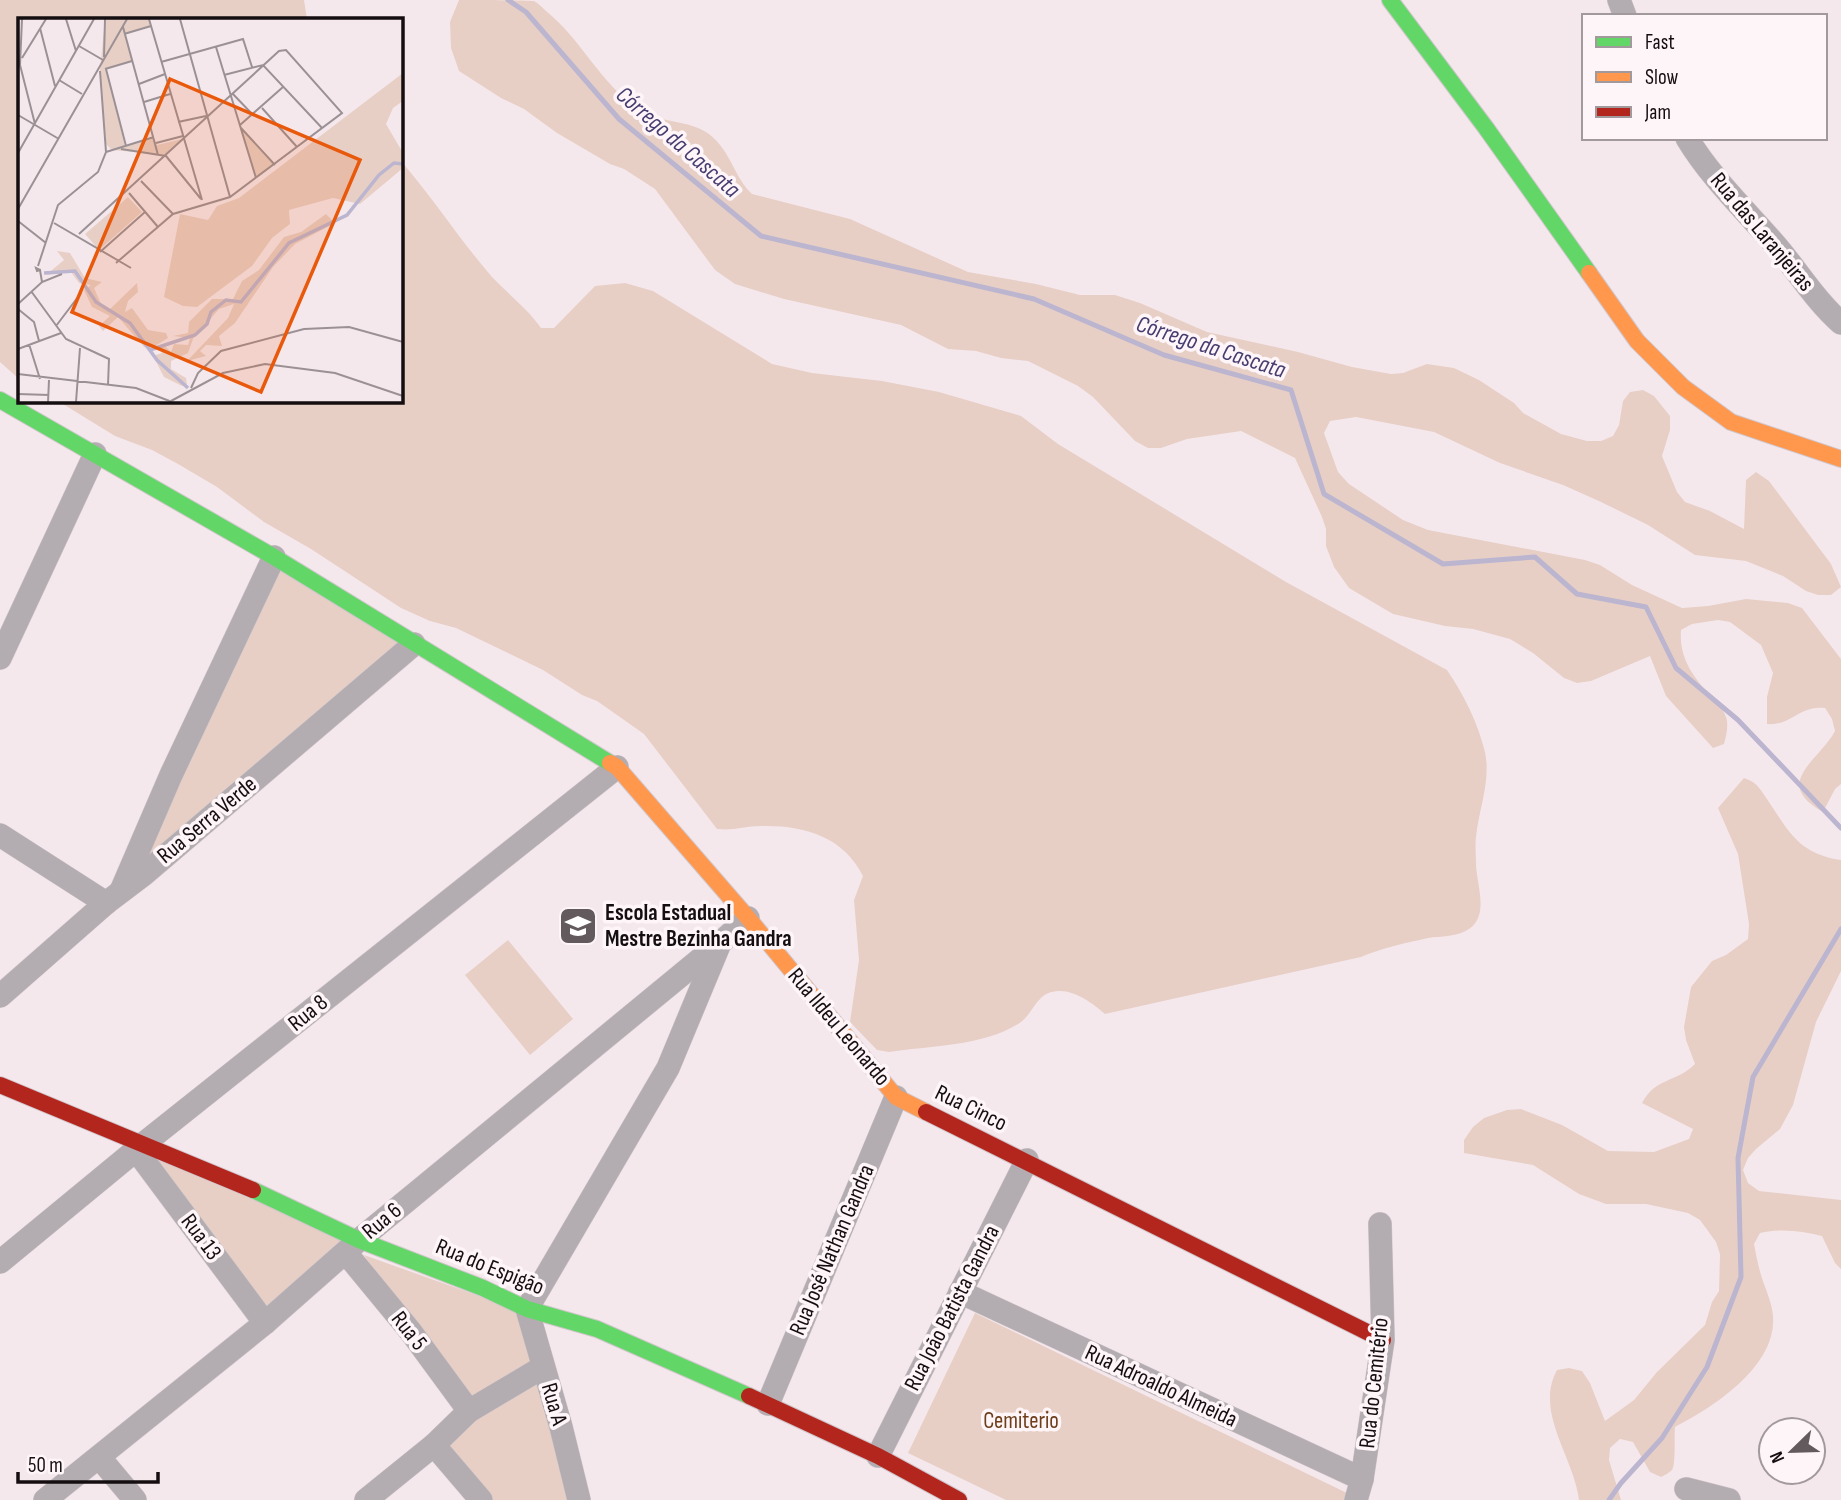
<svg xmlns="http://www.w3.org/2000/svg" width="1841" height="1500" font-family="'Sofia Sans Condensed',sans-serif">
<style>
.green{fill:#e7cfc6}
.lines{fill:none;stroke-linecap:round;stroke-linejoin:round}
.stream{stroke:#bbb5d0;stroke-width:5}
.street-casing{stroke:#d0c6cb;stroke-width:24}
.fast-casing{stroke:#d0c6cb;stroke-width:18}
.slow-casing{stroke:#d0c6cb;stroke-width:18}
.jam-casing{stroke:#d0c6cb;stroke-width:18}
.street{stroke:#b3adb1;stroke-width:23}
.fast{stroke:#63d668;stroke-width:16}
.slow{stroke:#ff974d;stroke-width:16}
.jam{stroke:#b3261e;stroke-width:16}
.labels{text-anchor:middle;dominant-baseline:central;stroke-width:7;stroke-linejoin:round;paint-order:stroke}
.street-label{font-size:23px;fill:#150e11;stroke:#fef5f8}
.poi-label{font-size:23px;font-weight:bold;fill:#150e11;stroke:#fef5f8;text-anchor:start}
.park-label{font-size:23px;fill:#6e3e1b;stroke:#fef5f8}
.water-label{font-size:24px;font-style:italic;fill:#453d6f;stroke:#fef5f8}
.inset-river{fill:none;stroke:#bbb5d0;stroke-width:3.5}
.inset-road{fill:none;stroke:#9b9195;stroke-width:2}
.view{fill:#e8590c;fill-opacity:0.15;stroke:#e8590c;stroke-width:3.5}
.inset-edge{fill:none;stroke:#150e11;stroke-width:3.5}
</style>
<rect width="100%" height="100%" fill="#f5e8ed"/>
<g class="green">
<path d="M0,0H304L307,19H19V379L0,362Z"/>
<path d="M459,0C473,0 524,0 534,1C538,3 543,8 546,11C581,39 601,84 638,109C659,124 689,119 709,134C732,152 733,176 752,194L850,219L968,272L1036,284L1080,295H1115L1140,303L1207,332L1298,352L1352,367L1391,374L1403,373L1427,364L1454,368L1479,380L1514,403L1523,413L1561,434L1587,441H1601L1613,436L1619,425L1623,401L1630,392L1643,390L1654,396L1670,416V430L1662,456L1677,492L1685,502L1710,511L1744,529L1746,480L1756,472L1769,481L1831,564L1841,587L1831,595H1818L1806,591L1783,576L1746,561L1695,555L1648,525L1601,502L1563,485L1500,463L1434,432L1356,417L1330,421L1324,433L1338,472L1349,484L1403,520L1428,530L1585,560L1600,565L1632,585L1682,608L1708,606L1746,599L1788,603L1802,608L1841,659V784L1835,789L1823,812C1771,783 1819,761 1835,731L1832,719L1825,708C1799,705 1792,726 1767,724V697L1773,673L1761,645L1730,622L1718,620L1692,624L1681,630C1679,657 1692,675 1709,694C1715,701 1723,708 1726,717C1729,726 1726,736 1724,744L1713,748L1666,696L1650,656L1591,681L1577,683L1564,678L1533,653L1510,639L1473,629L1445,626L1393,614L1349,588L1334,567L1326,546V529L1322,517L1295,458L1241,431L1187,439L1161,448H1148L1135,441L1093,397L1078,386L1028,361L1001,358L976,351L948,349L901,325L784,299L735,284L715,270L655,189L624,169L610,164L557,133L524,109L501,98L459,71L451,48L450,22Z"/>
<path d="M401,161C433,198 460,240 492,277C508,294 528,309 541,328H554L595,286L625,283L653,291L772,364L812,373L882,381L939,392L1021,416L1058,444L1286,582L1447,670C1464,695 1478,723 1485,752C1491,781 1479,808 1476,837C1475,845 1476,855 1476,863C1476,883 1490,915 1469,929C1458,937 1441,936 1428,938C1406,943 1382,948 1361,957L1105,1014C1091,1002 1071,987 1052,992C1037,995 1032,1014 1021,1022C987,1046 929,1046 889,1052L877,1050L850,1022L859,960L854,900L863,876C843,836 803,825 761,826C746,826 733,831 717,829L644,734L597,701L582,695L543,670L456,628L430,621L401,608L311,549L264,522L217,487L178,464L152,450L115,436L58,401H401Z"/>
<path d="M276,561L409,647L138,872Z"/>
<path d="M1744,778C1757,782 1760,789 1767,799C1789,832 1799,854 1841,860V971L1816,1022L1793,1105L1780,1129L1756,1149L1748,1158L1743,1170L1748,1183L1759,1191L1841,1200V1269L1835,1263L1822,1236C1801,1231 1782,1228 1760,1233L1754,1244C1756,1254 1758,1265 1761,1275C1765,1288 1772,1302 1773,1316C1777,1366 1714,1407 1675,1427C1674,1437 1676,1464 1672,1470C1669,1473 1665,1475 1661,1477L1650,1472L1633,1442L1620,1439L1610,1448L1609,1460L1621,1500H1579C1574,1457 1534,1412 1557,1370L1569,1368L1582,1371L1590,1383L1605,1421L1634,1400L1657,1372L1705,1325L1712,1302L1719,1291L1720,1254L1716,1242L1700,1220L1688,1213L1646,1204H1606L1579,1194L1533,1165L1464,1153V1140L1473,1127L1484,1118L1507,1110L1521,1109L1562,1125L1608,1151L1654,1152L1689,1139L1693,1129L1642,1103C1656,1077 1676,1083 1695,1064L1686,1040L1684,1027L1691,987L1712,961L1726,955L1748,939L1749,924L1738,854L1718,808Z"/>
<path d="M508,940L573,1019L530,1055L465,975Z"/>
<path d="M141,1148L355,1242L266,1320Z"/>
<path d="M364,1255L521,1311L535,1371L471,1406L413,1333Z"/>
<path d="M975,1313L1349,1494L1346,1500H1006L908,1453Z"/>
<path d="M542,1372L573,1500H490L442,1441Z"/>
</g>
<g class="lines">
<g class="stream">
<path d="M508,0L526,12L619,119L761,236L1034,299L1164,355L1291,390L1324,494L1443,564L1535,557L1577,594L1646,607L1676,668L1738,720L1841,828"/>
<path d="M1609,1500L1621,1483L1662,1438L1707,1367L1741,1277L1738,1158L1753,1077L1841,929"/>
</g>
<defs>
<g id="street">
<path d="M1619,0L1625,16"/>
<path d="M1687,138C1711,178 1747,212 1778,248C1799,273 1816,301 1841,323"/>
<path d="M0,658L95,454"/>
<path d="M0,835L106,903"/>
<path d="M121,891L171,775L274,557"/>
<path d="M0,996L106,903L143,875L414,644"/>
<path d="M136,1150L265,1323"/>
<path d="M346,1253L411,1332L469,1411"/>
<path d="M0,1262L142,1145L617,767"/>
<path d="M960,1292L1362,1479"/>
<path d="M768,1404L896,1097"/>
<path d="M434,1445L481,1500"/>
<path d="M878,1456L1027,1160"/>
<path d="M99,1457L135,1500"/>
<path d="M1686,1489L1729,1500"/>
<path d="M45,1500L265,1323L359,1240L720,943"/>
<path d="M366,1500L434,1445L469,1411L543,1367"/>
<path d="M579,1500L561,1427L527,1309L668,1068L720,943L748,918"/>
<path d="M1356,1500L1362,1479L1383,1340L1380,1224"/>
</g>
<g id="fast">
<path d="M1390,0L1486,128L1589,273"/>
<path d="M0,400L274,557L610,763"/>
<path d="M253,1190L359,1240L483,1288L527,1309L597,1329L749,1396"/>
</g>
<g id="slow">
<path d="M1589,273L1637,341L1683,387L1731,422L1841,459"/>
<path d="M610,763L617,767L748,918L896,1097L926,1112"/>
</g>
<g id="jam">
<path d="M0,1085L253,1190"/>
<path d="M926,1112L1383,1340"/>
<path d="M749,1396L878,1456L959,1500"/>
</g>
</defs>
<use href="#street" class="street-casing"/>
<use href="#fast" class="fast-casing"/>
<use href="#slow" class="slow-casing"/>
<use href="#jam" class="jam-casing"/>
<use href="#street" class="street"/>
<use href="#fast" class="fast"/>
<use href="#slow" class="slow"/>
<use href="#jam" class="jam"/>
</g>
<defs>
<symbol id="school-square" viewBox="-11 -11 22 22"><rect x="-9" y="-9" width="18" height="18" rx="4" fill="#635a5e" stroke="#fef5f8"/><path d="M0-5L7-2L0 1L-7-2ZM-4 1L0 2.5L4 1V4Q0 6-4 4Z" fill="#fff"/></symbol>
</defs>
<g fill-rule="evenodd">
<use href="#school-square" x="556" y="904" width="44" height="44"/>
</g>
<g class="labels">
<g class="street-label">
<text transform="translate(1762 232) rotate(50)">Rua das Laranjeiras</text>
<text transform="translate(207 820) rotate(-40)">Rua Serra Verde</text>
<text transform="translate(308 1013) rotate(-39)">Rua 8</text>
<text transform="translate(839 1027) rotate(50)">Rua Ildeu Leonardo</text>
<text transform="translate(971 1108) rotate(26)">Rua Cinco</text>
<text transform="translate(382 1221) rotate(-40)">Rua 6</text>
<text transform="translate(201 1237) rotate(53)">Rua 13</text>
<text transform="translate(832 1250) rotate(-67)">Rua José Nathan Gandra</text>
<text transform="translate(490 1267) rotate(22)">Rua do Espigão</text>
<text transform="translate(952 1308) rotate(-63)">Rua João Batista Gandra</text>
<text transform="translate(409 1331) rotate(52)">Rua 5</text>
<text transform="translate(1374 1383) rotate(-84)">Rua do Cemitério</text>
<text transform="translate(1161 1386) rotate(25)">Rua Adroaldo Almeida</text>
<text transform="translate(554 1404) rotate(74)">Rua A</text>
</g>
<g class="poi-label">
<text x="605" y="913">Escola Estadual<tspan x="605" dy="26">Mestre Bezinha Gandra</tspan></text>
</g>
<g class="park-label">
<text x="1021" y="1421">Cemiterio</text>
</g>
<g class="water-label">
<text transform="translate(678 142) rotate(41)">Córrego da Cascata</text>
<text transform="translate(1211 347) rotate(18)">Córrego da Cascata</text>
</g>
</g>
<g transform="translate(18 18)">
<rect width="385" height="385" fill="#f5e8ed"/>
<path d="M87,1H131L133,8L107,16L114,43L88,51L107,128L136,120L139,127L164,121L148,137L94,132L88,126L82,53ZM385,55V83L375,90L368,106L385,135V150L342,186L315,180L271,192L272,206L254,220L234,248L179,289L165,288L146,279L162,196L190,202L199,188L221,180ZM224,112L256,146L238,159ZM110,179L124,194L81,232L67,216ZM308,196L317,205L277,226L255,249L217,305L201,318L204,328L188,327L182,333L188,338L169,343L210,300L216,286L201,291L175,321L170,335L153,343V351L168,360L169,366L164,368L146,359L135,338L144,335L141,328L146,327L153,334L156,326L170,327L172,320L155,318L170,315L171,304L194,281H215L224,263L241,252L266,219L283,214ZM39,233L52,235L67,260L84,264L76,270L83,286L91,292L119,265L120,274L110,283L107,294L114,290L130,312L148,315L150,320L132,331L126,329L100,299L85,313L81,308L92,298L74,289L66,272L73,267L61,265L53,254L28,257L46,242Z" fill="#e7cfc6"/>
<path class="inset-river" d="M26,255L57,253L78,284L112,305L139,342L170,370M132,332L177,317L189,306L193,294L208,282L223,284L271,225L329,197L361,157L376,145L385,146"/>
<path class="inset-road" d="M4,1L2,47L17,106M48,1L58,33M131,1L184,182M162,1L212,179M105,9L140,137M22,10L37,68M106,16L133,8M61,28L85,42M198,29L238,160M86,39L87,1M4,40L28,1M143,44L225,21L234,49M87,51L114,43M88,51L108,128M206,57L245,47L304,110M41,62L64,76M121,66L147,56M214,75L236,98M126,84L152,76M244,90L279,129M0,97L41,121M160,104L188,98M222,107L265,69M223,110L257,147M138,125L165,118M103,131L148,138L183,181M88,134L136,119M0,135L76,1M123,163L155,196M111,175L140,209M0,191L109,1M0,203L28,225M36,205L113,250M61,216L261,33L268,32L324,95L212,179L155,196L98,245M82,234L127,194M20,248L40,187L80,154L88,134L82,53M22,252L18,250L19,253L22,252L24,264M13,273L48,321L91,341L90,367M0,286L24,264L44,256M0,291L16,304L21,323M38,308L63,275M11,326L22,361M0,331L43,315M0,356L118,370L154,384M173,370L180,355L203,333L286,311L331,309L385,324M0,376L31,377M153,383L205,355L247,346L317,355L385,378M30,384L31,362M58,384L62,330"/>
<path class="view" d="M152,61L342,142L243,374L54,294Z"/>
<rect width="385" height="385" class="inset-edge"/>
</g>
<rect x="1582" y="14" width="245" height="126" fill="#fef5f8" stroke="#a1999c" stroke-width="2"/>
<rect x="1596" y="37" width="35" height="10" fill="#63d668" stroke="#a1999c" stroke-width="2"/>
<text x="1645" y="49" font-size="21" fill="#150e11">Fast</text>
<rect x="1596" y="72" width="35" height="10" fill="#ff974d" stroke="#a1999c" stroke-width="2"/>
<text x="1645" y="84" font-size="21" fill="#150e11">Slow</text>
<rect x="1596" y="107" width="35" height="10" fill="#b3261e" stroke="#a1999c" stroke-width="2"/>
<text x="1645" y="119" font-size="21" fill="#150e11">Jam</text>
<g transform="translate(1792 1451) rotate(247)"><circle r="33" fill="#fef5f8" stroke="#a1999c" stroke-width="2"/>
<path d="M0-5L12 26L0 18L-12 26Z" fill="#635a5e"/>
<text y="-10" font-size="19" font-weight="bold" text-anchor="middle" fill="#150e11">N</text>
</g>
<path d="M18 1472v10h140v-10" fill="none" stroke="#150e11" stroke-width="3.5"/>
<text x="28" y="1472" font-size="21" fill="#150e11" stroke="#fef5f8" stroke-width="5" paint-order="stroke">50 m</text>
</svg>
